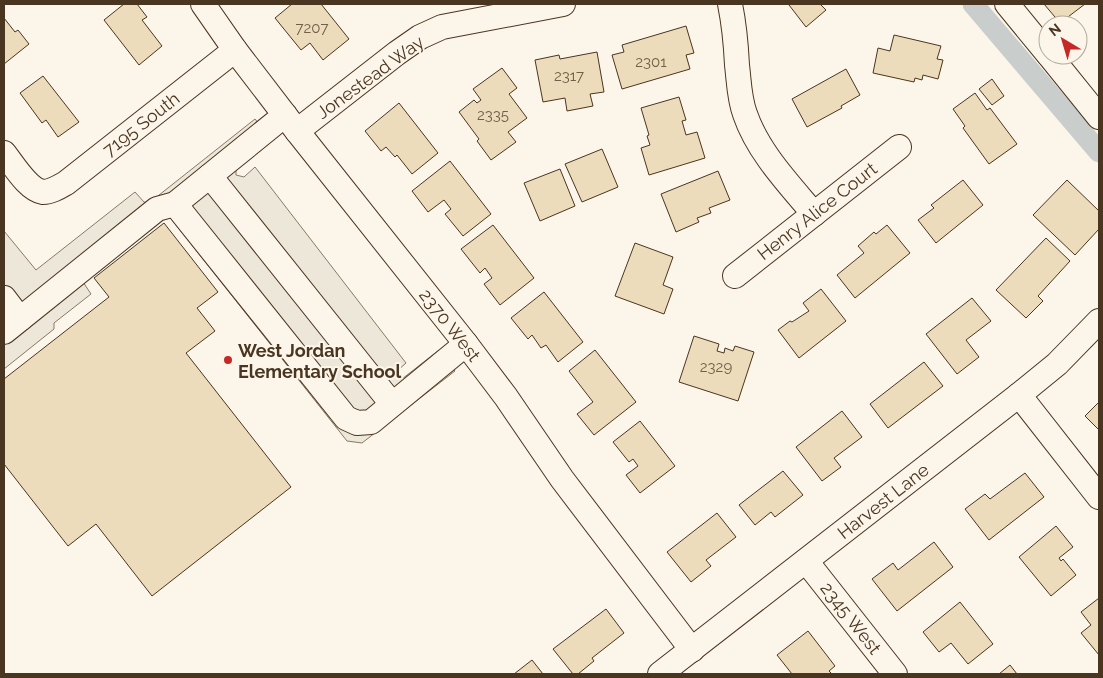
<svg xmlns="http://www.w3.org/2000/svg" width="1103" height="678" font-family="Raleway,sans-serif">
<style>
.parking{fill:#ede7d9;stroke:#887966}
.lines{fill:none;stroke-linecap:round;stroke-linejoin:round}
.canal{stroke:#c9cecd;stroke-width:21}
.building{fill:#ecdcbc;stroke:#4a3520}
.minor-casing{stroke:#4a3520;stroke-width:26}
.minor{stroke:#fbf6e9;stroke-width:24}
.poi-dot{fill:#c62828;stroke:#fbf6e9;stroke-width:2}
.labels{text-anchor:middle;dominant-baseline:central;stroke-width:4;stroke-linejoin:round;paint-order:stroke}
.number-label{font-size:15px;fill:#725f47}
.street-label{font-size:18px;fill:#4a3520;stroke:#fbf6e9}
.poi-label{font-size:18px;font-weight:bold;fill:#4a3520;stroke:#fbf6e9;text-anchor:start}
</style>
<rect width="100%" height="100%" fill="#fbf6e9"/>
<path class="parking" d="M255,119L272,140L238,168L236,170V175L244,177L255,167L406,363L396,372L395,377L399,379H402L439,350L455,371L362,443L347,441L168,215L83,282L91,294L54,323V329L4,369V231L36,270L135,192L144,202L149,203Z"/>
<g class="lines">
<path class="canal" d="M973,4L1099,152"/>
</g>
<g class="building">
<path d="M124,4H137L147,17L142,20L162,46L139,65L104,20Z"/>
<path d="M292,4H321L349,39L323,60L310,43L301,50L275,18Z"/>
<path d="M791,4H820L826,10L806,27L789,5Z"/>
<path d="M1044,4H1085L1060,23Z"/>
<path d="M4,18L15,32L18,30L29,44L4,64Z"/>
<path d="M686,26L694,53L686,55L690,69L622,89L612,55L624,52L622,45Z"/>
<path d="M894,35L941,46L937,59L943,60L938,79L923,75L922,80L915,78L914,82L873,73L878,48L890,51Z"/>
<path d="M597,52L604,92L590,94L593,106L567,111L565,98L543,102L535,60L559,55L560,59Z"/>
<path d="M502,68L517,88L509,94L527,118L508,132L516,142L491,160L477,141L479,139L459,112L474,100L477,103L481,100L473,89Z"/>
<path d="M846,69L860,95L841,106L842,108L807,127L792,99Z"/>
<path d="M43,76L79,122L58,137L46,120L42,123L20,93Z"/>
<path d="M992,79L1004,96L992,105L979,89Z"/>
<path d="M975,93L987,110L990,108L1017,144L989,164L963,128L965,126L953,109Z"/>
<path d="M679,97L686,120L682,121L686,135L697,132L705,158L649,175L641,148L650,145L647,136L649,135L641,108Z"/>
<path d="M399,103L438,153L412,174L397,155L395,157L386,147L381,151L365,131Z"/>
<path d="M602,149L618,187L582,202L565,164Z"/>
<path d="M450,161L491,214L463,236L445,214L451,209L444,200L428,212L412,191Z"/>
<path d="M560,169L575,206L540,221L524,183Z"/>
<path d="M718,171L730,200L709,208L711,213L697,218L699,222L676,232L661,194Z"/>
<path d="M963,180L983,205L936,243L918,220L934,208L931,205Z"/>
<path d="M1067,180L1099,211V229L1075,255L1033,215Z"/>
<path d="M164,223L218,292L197,308L215,331L186,353L291,487L152,596L96,524L68,546L4,464V379L109,297L94,278Z"/>
<path d="M493,225L534,278L500,305L484,284L492,278L485,268L480,273L461,249Z"/>
<path d="M887,225L910,253L855,298L837,275L864,253L858,246L874,232L876,234Z"/>
<path d="M1046,238L1070,261L1038,296L1043,301L1026,318L996,290Z"/>
<path d="M635,243L673,257L663,285L673,289L664,314L615,296Z"/>
<path d="M821,289L846,321L799,358L778,330L790,321L792,322L809,311L803,303Z"/>
<path d="M544,292L583,342L558,362L546,345L541,348L532,335L528,339L511,318Z"/>
<path d="M972,298L991,321L966,340L979,357L957,374L926,334Z"/>
<path d="M694,336L719,344L717,351L724,353L725,348L733,351L735,346L754,352L738,401L679,382Z"/>
<path d="M595,350L636,402L594,435L577,414L593,402L569,371Z"/>
<path d="M924,362L943,386L888,428L870,404Z"/>
<path d="M1099,402V430L1085,416Z"/>
<path d="M842,411L862,437L834,458L841,467L822,481L796,447Z"/>
<path d="M640,421L675,466L640,493L626,475L638,466L633,459L629,462L613,442Z"/>
<path d="M783,471L803,495L775,517L771,512L755,525L739,505Z"/>
<path d="M1025,473L1044,497L989,540L965,509L985,494L990,499Z"/>
<path d="M717,513L736,537L706,560L711,566L691,582L667,552Z"/>
<path d="M1056,526L1073,547L1059,558L1061,561L1063,559L1076,575L1051,596L1019,557Z"/>
<path d="M934,542L953,567L897,611L872,579L893,563L898,570Z"/>
<path d="M1099,598V655L1081,633L1091,625L1081,612Z"/>
<path d="M960,602L993,644L968,664L951,643L939,652L923,632Z"/>
<path d="M606,609L624,633L592,658L594,661L578,674H573L553,649Z"/>
<path d="M808,631L835,666L829,671L832,674H792L777,655Z"/>
<path d="M532,660L543,674H514Z"/>
<path d="M1010,665L1017,674H999Z"/>
</g>
<g class="lines">
<defs>
<g id="minor">
<path d="M203,4L235,50L297,131L466,344L506,397L562,479L692,650"/>
<path d="M730,4C734,24 736,44 737,65C739,81 739,98 745,114C758,152 788,183 814,214"/>
<path d="M1007,4L1048,54"/>
<path d="M1049,55L1099,117"/>
<path d="M297,131L397,53L420,37L442,27L563,4"/>
<path d="M4,153C13,164 28,190 43,192C51,192 59,187 66,183L235,50"/>
<path d="M210,176L392,404"/>
<path d="M175,204L346,418L357,423L371,422L466,344"/>
<path d="M735,276L899,147"/>
<path d="M4,298L20,319"/>
<path d="M4,332L157,209L175,204L285,115"/>
<path d="M1019,395L1099,497"/>
<path d="M806,561L895,674"/>
<path d="M660,674L1019,395L1057,364L1099,321"/>
</g>
</defs>
<use href="#minor" class="minor-casing"/>
<use href="#minor" class="minor"/>
</g>
<circle class="poi-dot" cx="228" cy="360" r="5"/>
<g class="labels">
<g class="number-label">
<text x="312" y="28">7207</text>
<text x="651" y="62">2301</text>
<text x="569" y="76">2317</text>
<text x="493" y="115">2335</text>
<text x="716" y="367">2329</text>
</g>
<g class="street-label">
<text transform="translate(370 77) rotate(-36)">Jonestead Way</text>
<text transform="translate(141 124) rotate(-38)">7195 South</text>
<text transform="translate(817 211) rotate(-38)">Henry Alice Court</text>
<text transform="translate(450 325) rotate(52)">2370 West</text>
<text transform="translate(883 501) rotate(-38)">Harvest Lane</text>
<text transform="translate(851 618) rotate(52)">2345 West</text>
</g>
<g class="poi-label">
<text x="238" y="350">West Jordan<tspan x="238" dy="21">Elementary School</tspan></text>
</g>
</g>
<rect width="1103" height="678" fill="none" stroke="#4a3520" stroke-width="10"/>
<g transform="translate(1063 40) rotate(322)"><circle r="24" fill="#fbf6e9" stroke="#b4a999"/>
<path d="M0-4L9 19L0 12L-9 19Z" fill="#c62828"/>
<text y="-8" font-size="14" font-weight="bold" text-anchor="middle" fill="#4a3520">N</text>
</g>
</svg>
